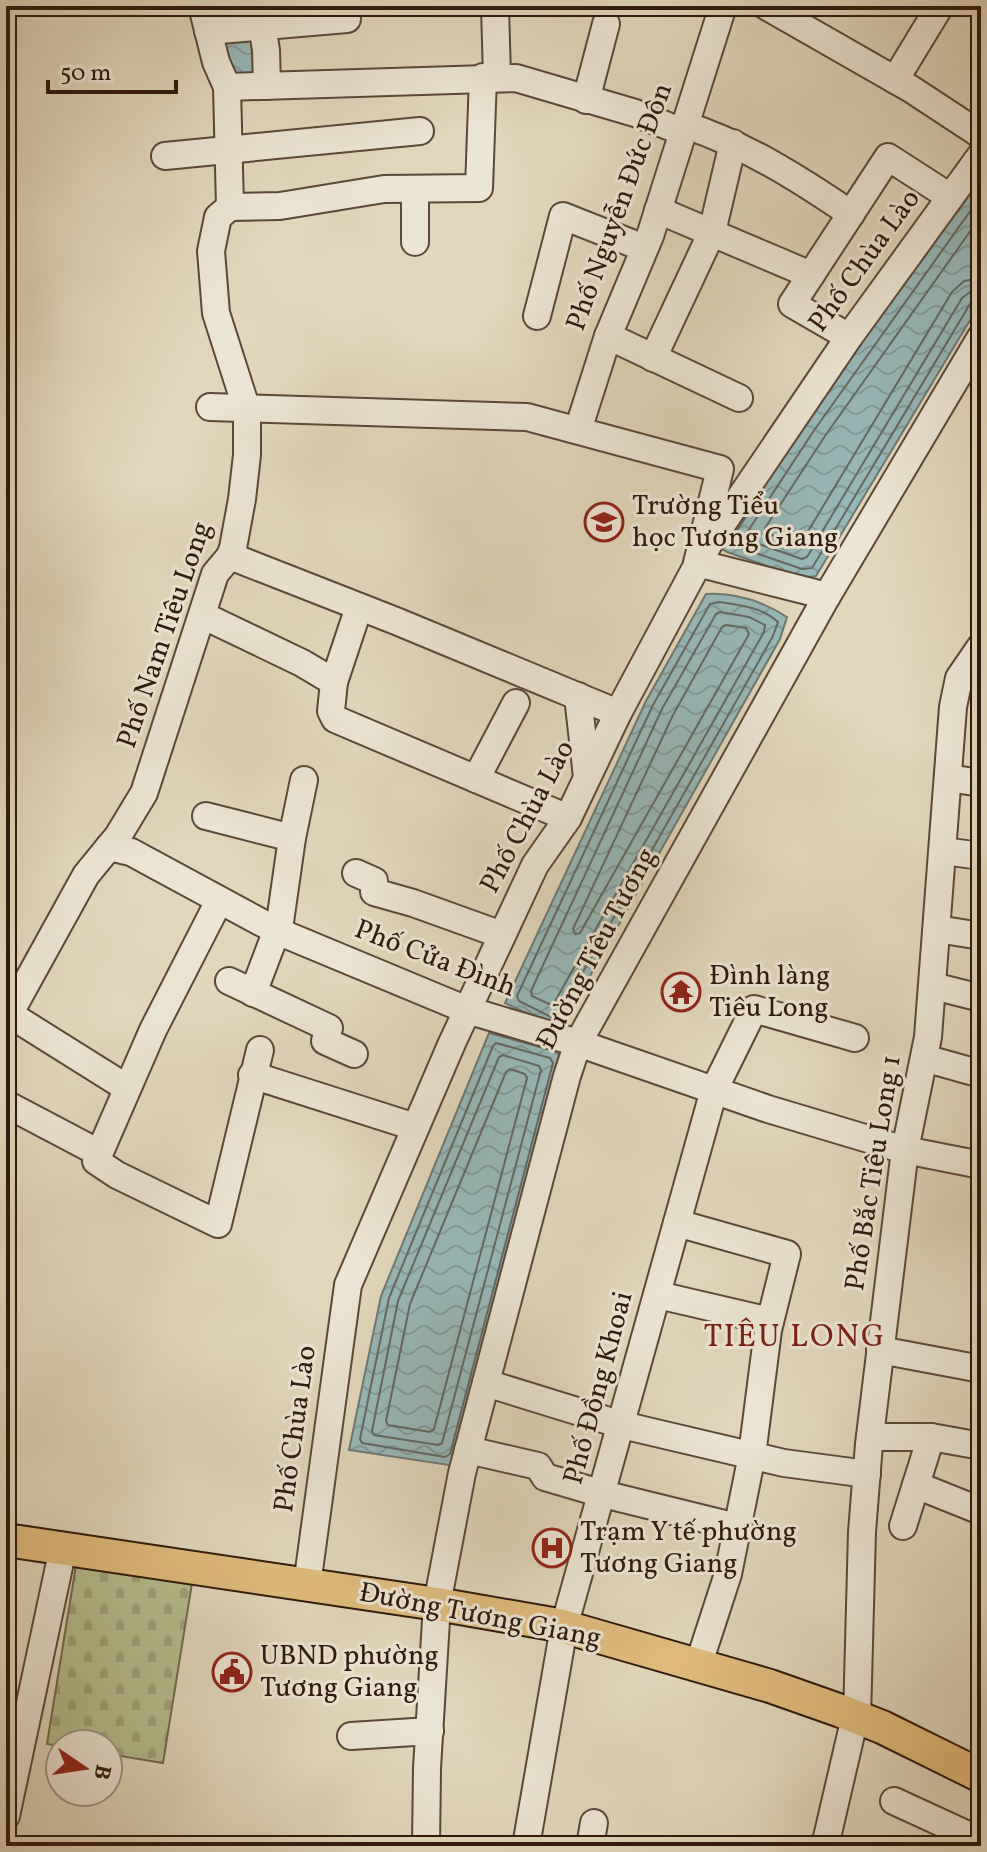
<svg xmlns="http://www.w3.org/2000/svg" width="987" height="1852" font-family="Vollkorn,serif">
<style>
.cemetery{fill:url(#cemetery-stones);stroke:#726a4d;stroke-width:2}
.water{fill:url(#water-waves);stroke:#6d7873;stroke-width:2}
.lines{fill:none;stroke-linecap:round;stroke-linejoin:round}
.shore{stroke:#636862;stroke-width:2}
.minor-casing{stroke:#5c4838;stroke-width:30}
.major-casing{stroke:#2f180c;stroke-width:36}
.minor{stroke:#ece5d3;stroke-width:26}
.major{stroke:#e1bc7e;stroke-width:32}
.labels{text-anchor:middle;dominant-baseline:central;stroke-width:6;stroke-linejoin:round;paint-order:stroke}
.street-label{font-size:28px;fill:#2f180c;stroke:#ece5d3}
.poi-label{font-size:28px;fill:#2f180c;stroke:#ece5d3;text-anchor:start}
.quarter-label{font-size:32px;letter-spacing:2px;fill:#7a1f14;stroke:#ece5d3}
</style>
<defs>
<pattern id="cemetery-stones" width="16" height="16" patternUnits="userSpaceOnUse" patternTransform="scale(2)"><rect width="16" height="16" fill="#b6bd8e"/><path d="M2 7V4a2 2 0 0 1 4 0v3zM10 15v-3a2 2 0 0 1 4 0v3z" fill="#9da279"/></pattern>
<pattern id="water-waves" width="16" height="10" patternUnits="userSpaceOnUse" patternTransform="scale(2)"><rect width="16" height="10" fill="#97b8b8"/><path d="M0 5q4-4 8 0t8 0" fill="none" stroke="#829d9d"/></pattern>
</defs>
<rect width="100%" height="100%" fill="#e2d7bb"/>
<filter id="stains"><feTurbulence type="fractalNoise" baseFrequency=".0025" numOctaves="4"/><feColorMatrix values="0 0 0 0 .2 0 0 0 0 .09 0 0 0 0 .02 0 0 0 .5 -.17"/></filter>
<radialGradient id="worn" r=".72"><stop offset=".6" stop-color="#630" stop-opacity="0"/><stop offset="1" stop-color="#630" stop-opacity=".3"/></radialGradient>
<path class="cemetery" d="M76,1565L192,1583L163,1763L108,1754V1744H60V1746L47,1744Z"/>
<g class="water">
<path d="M209,6H253L257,74H229Z"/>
<path d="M981,164V302L816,576L802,578L727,552L720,547Z"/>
<path d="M706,594C736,592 762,601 787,617L780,639L560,1029L505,1003L646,701Z"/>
<path d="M489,1033L554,1051L562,1057L455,1466L349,1450L381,1296Z"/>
</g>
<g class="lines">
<g class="shore">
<path d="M981,196L815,429L746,534L747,540L802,559L807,557L962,298L970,292L981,290"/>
<path d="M981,216L825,436L765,528L766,533L797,544L801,543L952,292L964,281L981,278"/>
<path d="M759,496L735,534L732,545L802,569L812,568L970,304L981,300"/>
<path d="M719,602C740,605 762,607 778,622L773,636L558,1016L553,1018L519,1001L517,996L653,705L710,604Z"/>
<path d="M720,612L749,617L765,625L764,632L554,1003L549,1004L532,996L531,991L662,709L716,614Z"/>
<path d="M726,625L746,628L749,634L580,933L575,934L573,929L673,715L722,627Z"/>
<path d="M496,1043L550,1058L553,1063L450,1454L445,1457L362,1443L360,1439L389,1298L493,1046Z"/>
<path d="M503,1055L539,1066L541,1070L442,1443L438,1445L374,1435L372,1431L398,1301L499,1057Z"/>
<path d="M510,1069L525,1074L527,1078L434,1429L430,1432L388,1425L386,1421L410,1304L506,1072Z"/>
</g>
<defs>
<g id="minor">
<path d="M259,6L266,50L267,86"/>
<path d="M495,6L497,78"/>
<path d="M766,6L911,89L981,135"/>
<path d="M208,31L347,19"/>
<path d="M895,80L940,6"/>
<path d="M227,87L516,78L635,113L683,132"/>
<path d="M586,100L606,24"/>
<path d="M685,125C746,145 798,178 851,214"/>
<path d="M165,156L420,131"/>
<path d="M415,190V242"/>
<path d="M230,207L280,206L384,189L479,188L483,77"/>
<path d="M658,210L811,275"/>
<path d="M537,316L563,216L644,248"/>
<path d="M608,336L739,398"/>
<path d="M849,337L792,304L888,157L950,197"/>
<path d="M653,358L712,232L733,143"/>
<path d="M210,407L527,417L720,469L697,563L827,596"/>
<path d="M578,430L608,336L650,236L723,6"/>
<path d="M230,556L396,621L618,713"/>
<path d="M202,615L302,663L334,682L331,711L335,719L568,818"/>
<path d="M334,682L359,607"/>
<path d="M578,696L587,777"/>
<path d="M948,778L981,783"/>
<path d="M476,779L516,703"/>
<path d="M206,816L292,838"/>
<path d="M109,847L131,852L277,931L467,1010L578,1043L768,1109L905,1150L981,1165"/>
<path d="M943,851L981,856"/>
<path d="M356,873L374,881V892L413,903L502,935"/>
<path d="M219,901L153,1030L96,1161L117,1175L218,1224L260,1050"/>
<path d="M937,929L981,936"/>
<path d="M229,981L329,1028L325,1041L354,1054"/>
<path d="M933,986L981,998"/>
<path d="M253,993L280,922L292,838L304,780"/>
<path d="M9,1014L127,1088"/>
<path d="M6,1020L86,875L118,836L144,793L215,574L230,556L233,548L242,499L247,455V410L216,313L211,251L218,217L230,207L227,87L216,62L202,6"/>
<path d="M924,1058L981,1074"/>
<path d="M252,1075L415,1127"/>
<path d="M6,1104L99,1153"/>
<path d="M677,1223L787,1254L768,1330L752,1455L728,1574L698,1666"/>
<path d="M658,1295L770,1321"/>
<path d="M880,1350L981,1369"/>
<path d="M486,1383L622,1425L784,1463L867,1474"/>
<path d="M870,1437H931L981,1446"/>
<path d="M468,1450L538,1466L545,1477L603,1494L737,1527"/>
<path d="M916,1485L981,1511"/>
<path d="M903,1526L931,1437"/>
<path d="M307,1585L348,1285L452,1043L535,865L568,818L618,713L708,545L849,337L981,155"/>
<path d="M857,1718L862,1532L869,1444L905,1150L928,1037L953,707L959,678L981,646"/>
<path d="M351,1736L430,1731"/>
<path d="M894,1801L981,1841"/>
<path d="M6,1816L63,1548"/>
<path d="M426,1846L427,1768L437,1604L462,1473L567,1076L578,1043L827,596L981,337"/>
<path d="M526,1846L564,1627L714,1090L754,1009L855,1038"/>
<path d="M590,1846L594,1823"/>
<path d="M825,1846L855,1717"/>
</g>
<path id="major" d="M6,1540L437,1604L558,1625L770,1686L841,1711L882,1727L981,1776"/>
</defs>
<use href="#minor" class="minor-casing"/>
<use href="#major" class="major-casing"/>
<use href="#minor" class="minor"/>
<use href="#major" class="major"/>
</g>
<defs>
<symbol id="school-ring" viewBox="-11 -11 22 22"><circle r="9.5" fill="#ece5d3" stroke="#8f2418" stroke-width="1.5"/><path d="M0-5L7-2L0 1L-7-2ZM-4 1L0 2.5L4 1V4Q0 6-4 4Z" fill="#8f2418"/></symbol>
<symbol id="temple-ring" viewBox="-11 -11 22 22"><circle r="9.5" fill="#ece5d3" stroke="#8f2418" stroke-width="1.5"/><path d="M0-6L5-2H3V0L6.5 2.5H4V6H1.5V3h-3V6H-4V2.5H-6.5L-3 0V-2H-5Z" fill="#8f2418"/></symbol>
<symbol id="hospital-ring" viewBox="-11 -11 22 22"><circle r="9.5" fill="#ece5d3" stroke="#8f2418" stroke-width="1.5"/><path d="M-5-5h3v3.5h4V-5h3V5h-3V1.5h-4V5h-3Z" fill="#8f2418"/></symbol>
<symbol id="civic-ring" viewBox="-11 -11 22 22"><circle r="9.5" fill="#ece5d3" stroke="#8f2418" stroke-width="1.5"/><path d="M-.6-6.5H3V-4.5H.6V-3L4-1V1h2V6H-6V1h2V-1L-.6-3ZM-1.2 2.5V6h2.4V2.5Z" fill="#8f2418"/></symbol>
</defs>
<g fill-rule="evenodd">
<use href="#school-ring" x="582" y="500" width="44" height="44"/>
<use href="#temple-ring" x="659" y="970" width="44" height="44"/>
<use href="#hospital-ring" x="530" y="1526" width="44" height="44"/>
<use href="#civic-ring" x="210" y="1650" width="44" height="44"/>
</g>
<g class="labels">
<g class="street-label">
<text transform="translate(620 207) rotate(-70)">Phố Nguyễn Đức Đôn</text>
<text transform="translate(865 261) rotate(-54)">Phố Chùa Lào</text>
<text transform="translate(165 635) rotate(-71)">Phố Nam Tiêu Long</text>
<text transform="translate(528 817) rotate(-62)">Phố Chùa Lào</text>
<text transform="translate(597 949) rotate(-62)">Đường Tiêu Tương</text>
<text transform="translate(435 959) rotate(21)">Phố Cửa Đình</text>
<text transform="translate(874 1173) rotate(-81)">Phố Bắc Tiêu Long 1</text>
<text transform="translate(599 1388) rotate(-75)">Phố Đồng Khoai</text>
<text transform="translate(296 1429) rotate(-82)">Phố Chùa Lào</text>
<text transform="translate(480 1616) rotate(11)">Đường Tương Giang</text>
</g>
<g class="poi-label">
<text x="632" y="506">Trường Tiểu<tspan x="632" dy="32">học Tương Giang</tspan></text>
<text x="709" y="976">Đình làng<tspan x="709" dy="32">Tiêu Long</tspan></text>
<text x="580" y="1532">Trạm Y tế phường<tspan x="580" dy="32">Tương Giang</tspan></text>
<text x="260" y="1656">UBND phường<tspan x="260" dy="32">Tương Giang</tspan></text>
</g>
<g class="quarter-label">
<text x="795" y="1338">TIÊU LONG</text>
</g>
</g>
<rect width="987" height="1852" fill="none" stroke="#e2d7bb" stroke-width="32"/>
<rect x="8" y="8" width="971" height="1836" fill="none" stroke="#2f180c" stroke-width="4"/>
<rect x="16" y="16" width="955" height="1820" fill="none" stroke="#2f180c" stroke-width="2"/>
<g transform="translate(84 1768) rotate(103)"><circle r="38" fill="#ece5d3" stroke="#a09383" stroke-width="2"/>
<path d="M0-6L14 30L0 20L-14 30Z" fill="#8f2418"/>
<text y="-12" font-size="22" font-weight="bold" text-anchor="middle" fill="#2f180c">B</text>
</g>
<path d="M48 80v12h128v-12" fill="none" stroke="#2f180c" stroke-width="4"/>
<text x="60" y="80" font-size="24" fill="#2f180c" stroke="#ece5d3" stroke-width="6" paint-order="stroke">50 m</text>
<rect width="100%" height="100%" filter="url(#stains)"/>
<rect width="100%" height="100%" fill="url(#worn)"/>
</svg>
